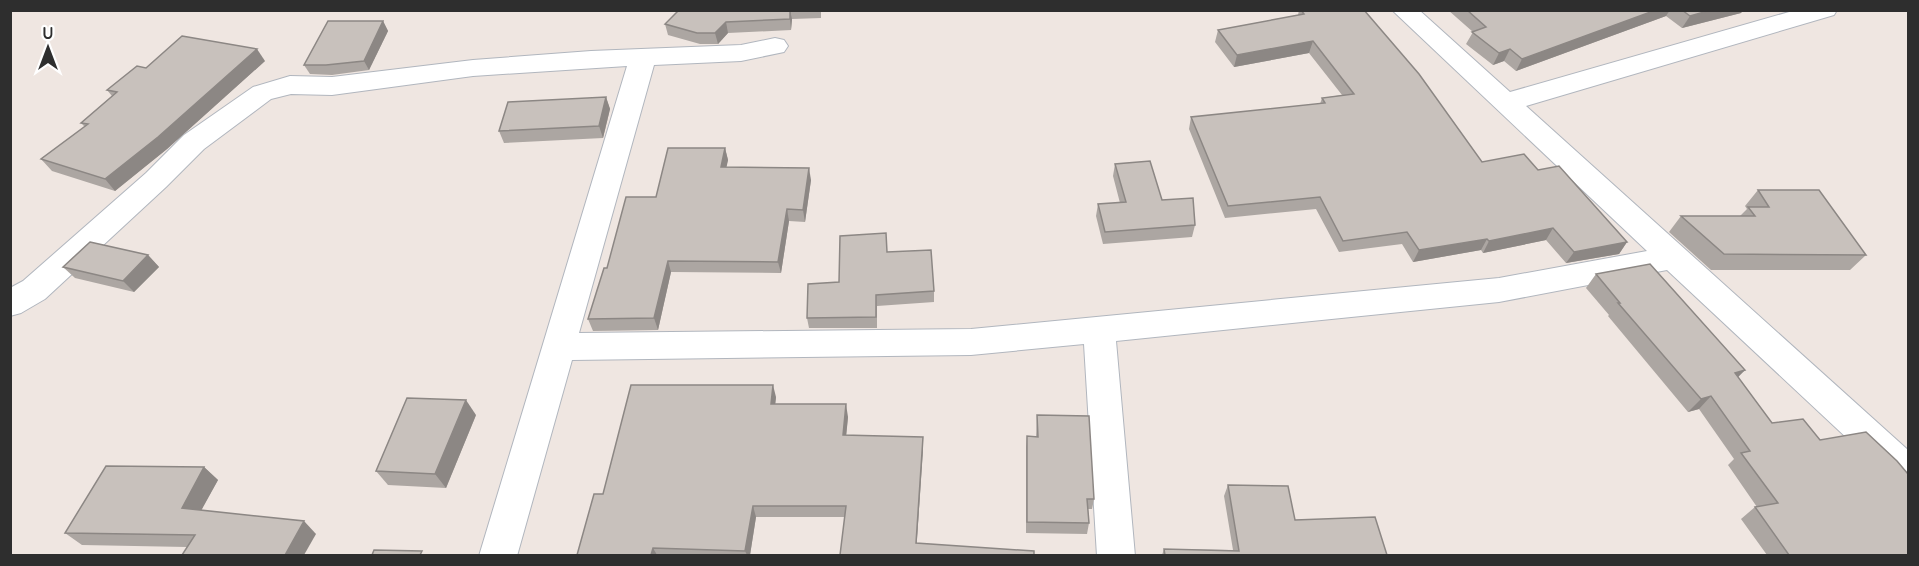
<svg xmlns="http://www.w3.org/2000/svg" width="1919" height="566" font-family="Quicksand,sans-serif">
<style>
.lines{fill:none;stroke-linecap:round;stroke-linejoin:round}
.street-casing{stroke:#b1b6be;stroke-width:2}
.street{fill:#fff;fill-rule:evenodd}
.wall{fill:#aca6a2}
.shaded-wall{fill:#8c8784}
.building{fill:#c8c1bc;stroke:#8c8784;stroke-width:1.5}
</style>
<rect width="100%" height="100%" fill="#efe6e1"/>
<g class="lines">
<defs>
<path id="street" d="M1392,10H1419L1510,92L1796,10H1837L1834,15L1526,106L1908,450V488L1895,483L1667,270L1499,302L1116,341L1135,556H1097L1084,344L971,355L572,360L517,556H479L627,66L473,76L332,95L291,94L271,99L204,149L166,187L45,299L21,313L10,316V288L23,281L146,173L184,135L253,87L290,76L332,77L473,60L591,51L741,45L775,38L784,40L788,46L784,52L741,61L654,65L579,333L971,329L1499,278L1647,251Z"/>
</defs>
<use href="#street" class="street-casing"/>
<use href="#street" class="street"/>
</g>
<g class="wall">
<path d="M679,10H821V18L792,19L791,30L728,33L718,44H700L668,35L665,24Z"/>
<path d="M1299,10H1364L1482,162L1538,170L1627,242L1619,254L1566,263L1546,240L1483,253L1481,250L1413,262L1402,244L1339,252L1316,209L1225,218L1189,129L1191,117L1320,104L1322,98L1342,95L1309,53L1234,67L1215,42L1218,30L1298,15Z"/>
<path d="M1448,10H1743L1741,13L1682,28L1666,16L1516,71L1504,61L1493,65L1466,44L1473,32Z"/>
<path d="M383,21L388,31L369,70L332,75L310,74L304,65Z"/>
<path d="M265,61L167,149L115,191L52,171L41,159L85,127L81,123L112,96L107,90L146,68Z"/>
<path d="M606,97L610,109L603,138L504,143L499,131Z"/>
<path d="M725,148L728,160L726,167L811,180L805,222L789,221L781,273L671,272L658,330L593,331L588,319L607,268L656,197Z"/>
<path d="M1115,164L1195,225L1192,237L1103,244L1096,216L1098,204L1120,203L1113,176Z"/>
<path d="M1758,190L1866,255L1850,270H1711L1669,232L1681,216H1740L1747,209L1745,206Z"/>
<path d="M887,252L934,291V302L877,306V328H809L807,318L839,282Z"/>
<path d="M148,255L159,267L134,292L75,278L63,267Z"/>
<path d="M1596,274L1745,370L1738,377L1772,423L1908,555H1767L1741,519L1755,507H1757L1728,465L1734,459L1699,409L1688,412L1608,316L1609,315L1586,288Z"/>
<path d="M776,397L775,404L848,417L846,435L923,450L840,555L845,517H756L750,555H577L603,494Z"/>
<path d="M476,415L446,488L388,485L376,471Z"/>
<path d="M1037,415L1094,499L1092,509H1088L1089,523L1087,534L1026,533V447L1027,436L1036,437Z"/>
<path d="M204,467L218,480L201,510L316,534L187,547L82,545L65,533Z"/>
<path d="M1228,485L1295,520L1387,555H1162L1164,549L1233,550L1224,496Z"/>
</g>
<g class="shaded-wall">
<path d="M790,10L792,19L791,30L790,19Z"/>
<path d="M1656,10H1670L1666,16L1516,71L1522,59Z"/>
<path d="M1711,10H1743L1741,13L1682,28L1690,16Z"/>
<path d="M383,21L388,31L369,70L364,61Z"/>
<path d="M726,22L728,33L718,44L715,33Z"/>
<path d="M1313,41L1309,53L1234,67L1237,55Z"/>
<path d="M257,49L265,61L167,149L115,191L105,179Z"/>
<path d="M1510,49L1504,61L1493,65L1499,53Z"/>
<path d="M606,97L610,109L603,138L599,126Z"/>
<path d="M725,148L728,160L724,179L721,167Z"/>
<path d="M809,168L811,180L805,222L803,210Z"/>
<path d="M787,209L789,221L781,273L778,262Z"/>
<path d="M1553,228L1546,240L1483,253L1489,241Z"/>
<path d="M1487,239L1481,250L1413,262L1419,250Z"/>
<path d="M1627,242L1619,254L1566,263L1574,252Z"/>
<path d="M148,255L159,267L134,292L123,281Z"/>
<path d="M668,261L671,272L658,330L654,318Z"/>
<path d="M1745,370L1732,383L1735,373Z"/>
<path d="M773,385L776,397L774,416L771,404Z"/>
<path d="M1711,396L1699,409L1688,412L1701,399Z"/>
<path d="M466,400L476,415L446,488L435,474Z"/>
<path d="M846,404L848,417L845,448L843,435Z"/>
<path d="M923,437V450L916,554V543Z"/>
<path d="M204,467L218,480L196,520L182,508Z"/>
<path d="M753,506L756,517L750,555H747L745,551Z"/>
<path d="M304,521L316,534L304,555H285Z"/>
<path d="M653,548L657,555H651Z"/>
</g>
<g class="building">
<path d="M679,10H790V19L726,22L715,33H697L665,24Z"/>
<path d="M1301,10H1364L1419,74L1482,162L1524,154L1538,170L1559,166L1627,242L1574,252L1553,228L1489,241L1487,239L1419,250L1407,232L1343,241L1320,197L1228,206L1191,117L1325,103L1322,98L1354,94L1313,41L1237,55L1218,30L1304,14Z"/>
<path d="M1467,10H1656L1522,59L1510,49L1499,53L1472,32L1486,27Z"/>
<path d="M1682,10H1711L1690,16Z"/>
<path d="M328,21H383L364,61L326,65H304Z"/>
<path d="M182,36L257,49L158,137L105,179L41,159L88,124L81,123L117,92L107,90L137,66L146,68Z"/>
<path d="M606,97L599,126L499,131L508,102Z"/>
<path d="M668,148H725L721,167L809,168L803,210L787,209L778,262L668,261L654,318L588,319L604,268H607L626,197H656Z"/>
<path d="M1150,161L1162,200L1193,198L1195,225L1105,232L1098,204L1126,202L1115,164Z"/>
<path d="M1758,190H1819L1866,255L1724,254L1681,216H1755L1748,207H1769Z"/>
<path d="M886,233L887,252L931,250L934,291L876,295V317L807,318L808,284L839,282L840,236Z"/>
<path d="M90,242L148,255L123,281L63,267Z"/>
<path d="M1650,264L1745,370L1735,373L1772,423L1803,419L1820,440L1866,432L1897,461L1908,474V555H1789L1755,507L1778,503L1741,453L1750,451L1711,396L1701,399L1618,303H1620L1596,274Z"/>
<path d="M631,385H773L771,404H846L843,435L923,437L916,543L1034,551V555H840L846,506H753L745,551L653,548L651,555H577L594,494H603Z"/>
<path d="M407,398L466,400L435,474L376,471Z"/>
<path d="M1037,415L1089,416L1094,499H1087L1089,523L1027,522V436L1038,437Z"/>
<path d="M106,466L204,467L182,508L304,521L285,555H182L195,535L65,533Z"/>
<path d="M1228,485L1288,486L1295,520L1375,517L1387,555H1165L1164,549L1239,551Z"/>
<path d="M374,550L422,551L420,555H372Z"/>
</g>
<rect width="1919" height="566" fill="none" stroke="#2e2e2e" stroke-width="24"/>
<g transform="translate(48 48)" stroke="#ffffff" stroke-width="4.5" paint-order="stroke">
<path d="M0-4.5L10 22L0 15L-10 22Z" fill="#2e2e2e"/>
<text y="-9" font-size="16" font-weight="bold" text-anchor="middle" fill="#2e2e2e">U</text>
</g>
</svg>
